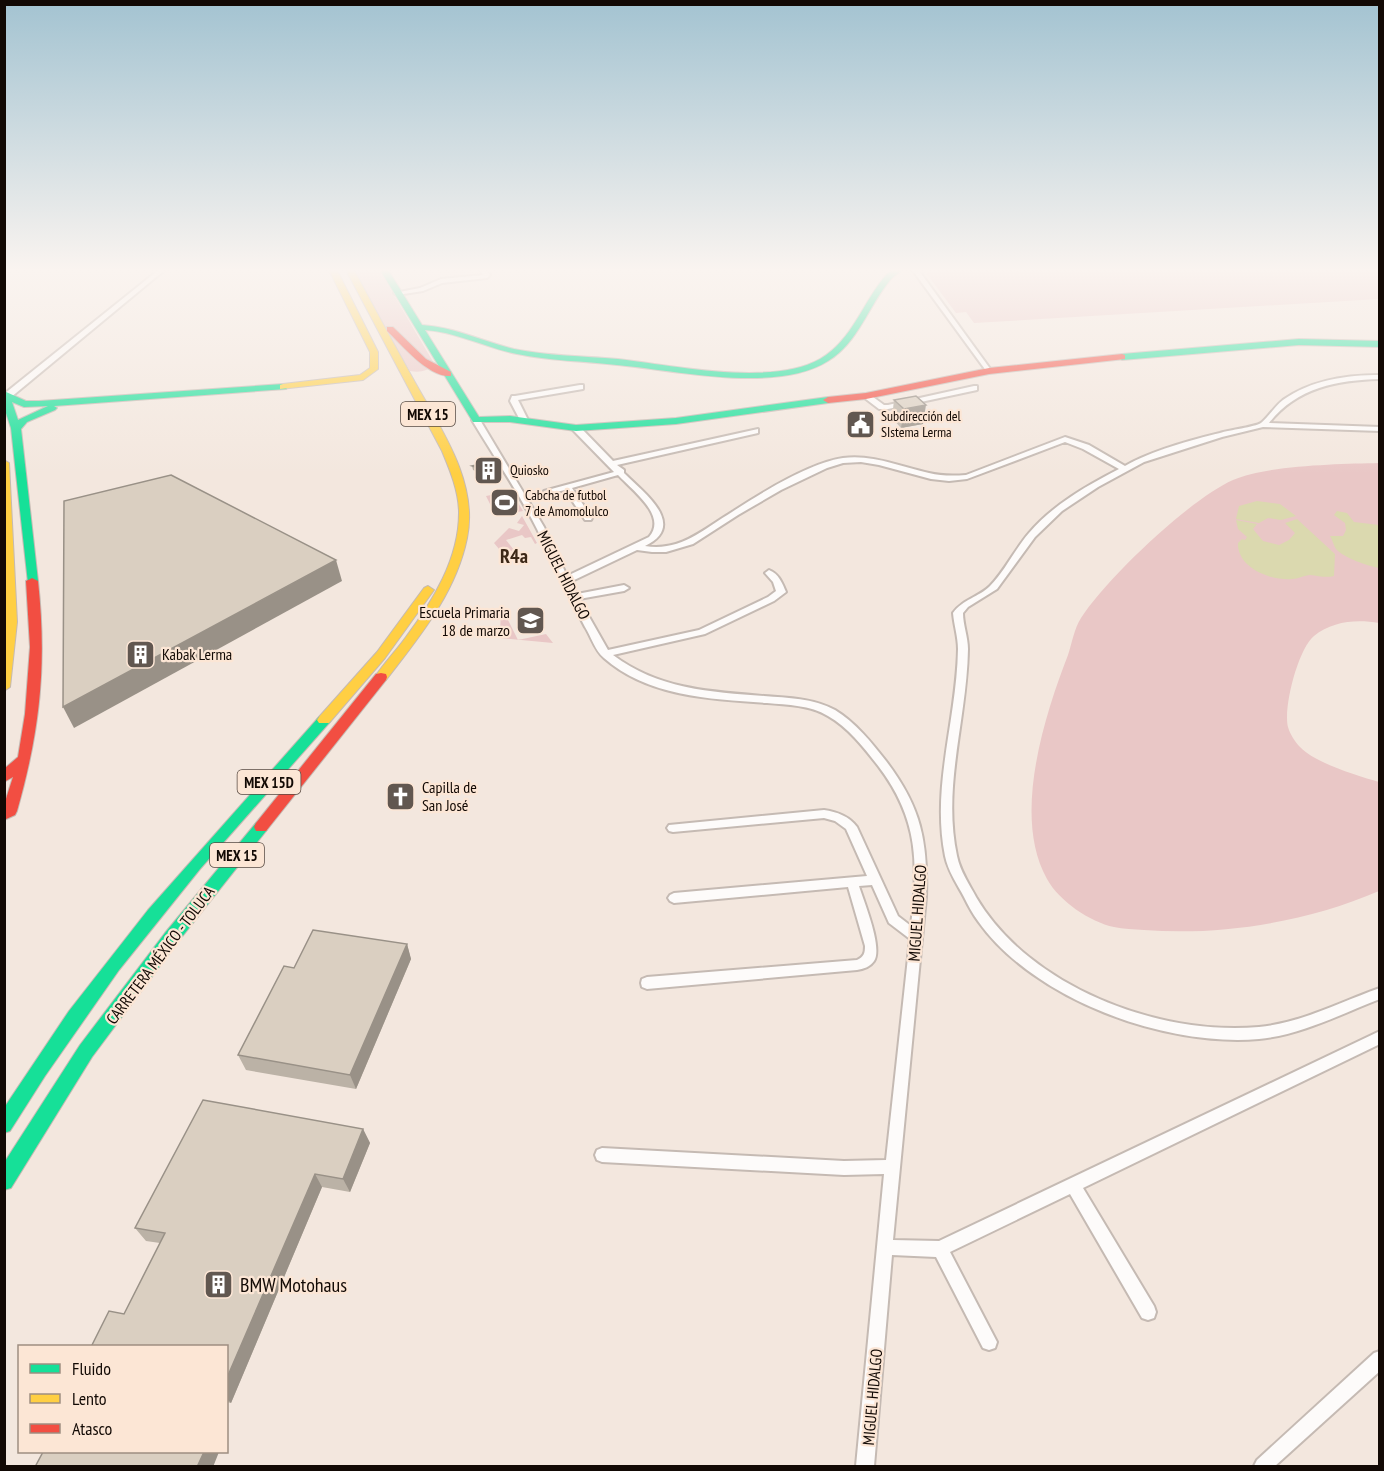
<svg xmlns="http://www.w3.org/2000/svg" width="1384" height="1471" font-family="'PT Sans Narrow',sans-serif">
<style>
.green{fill:#e9c7c6}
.water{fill:#dbd9af}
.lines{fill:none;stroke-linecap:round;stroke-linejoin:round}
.street-casing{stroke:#c5bab3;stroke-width:4}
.fast-casing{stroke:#c5bab3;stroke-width:2}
.slow-casing{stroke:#c5bab3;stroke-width:2}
.jam-casing{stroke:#c5bab3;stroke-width:2}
.street{fill:#fdfbfa;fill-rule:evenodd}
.fast{fill:#16e098;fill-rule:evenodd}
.slow{fill:#ffcf43;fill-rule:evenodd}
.jam{fill:#f24e42;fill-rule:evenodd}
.wall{fill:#bbb2a6}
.shaded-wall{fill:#999187}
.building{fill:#dacfc1;stroke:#999187;stroke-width:1.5}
.labels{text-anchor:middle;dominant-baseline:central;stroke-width:4.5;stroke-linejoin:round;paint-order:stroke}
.far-poi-label{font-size:14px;fill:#120904;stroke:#fce6d5;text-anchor:start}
.shield{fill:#fce6d5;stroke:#584b43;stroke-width:1.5}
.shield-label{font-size:15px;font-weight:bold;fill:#120904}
.street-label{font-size:16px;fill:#120904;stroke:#fce6d5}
.poi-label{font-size:16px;fill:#120904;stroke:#fce6d5;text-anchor:start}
.quarter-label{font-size:20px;font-weight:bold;fill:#3c2817;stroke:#fce6d5}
.near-poi-label{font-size:20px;fill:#120904;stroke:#fce6d5;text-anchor:start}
</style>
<rect width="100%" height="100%" fill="#f3e7de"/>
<g class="green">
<path d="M354,268H378L435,365C427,371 420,373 410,371L376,315Z"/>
<path d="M957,268H1379V299L974,323L966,312L956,313L926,273L935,272L933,269Z"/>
<path d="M1379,463V623C1357,619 1332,621 1314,636C1298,649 1283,708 1288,727C1290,734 1295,742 1300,747C1315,763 1358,776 1379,782V891C1307,922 1222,936 1144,930C1134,929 1123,929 1114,927C1090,922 1059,901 1047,879C1012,817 1044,717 1068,655C1072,643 1074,629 1081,618C1107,578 1190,499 1233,480C1268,465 1340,464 1379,463Z"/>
<path d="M511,491L523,511L496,516L486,496Z"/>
<path d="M522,516L537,543L535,544L531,537L525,538L522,535L506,540L514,550L509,552L506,547L499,549L494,543L509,528L519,531L524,525L517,523Z"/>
<path d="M501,606L518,640L546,634L553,643L500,638Z"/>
</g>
<g class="water">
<path d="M1257,501L1280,504L1296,516L1281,520L1268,518L1259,523L1236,519L1239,506Z"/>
<path d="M1337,511L1347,513L1354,522L1379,525V568C1368,566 1344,558 1336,549C1333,544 1333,541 1330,536H1343L1346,530L1345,523L1334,515Z"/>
<path d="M1297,519L1335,554L1334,576C1326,578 1319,576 1310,575C1305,575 1298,579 1292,579C1271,581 1237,568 1238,543L1242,539L1245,540L1247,537L1238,529L1236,520L1257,524L1253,529L1263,541L1279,545L1289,540L1295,533L1285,523Z"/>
</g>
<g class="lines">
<defs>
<g id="street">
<path d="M161,268H167L10,398H4V394Z"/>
<path d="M479,268H485L490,275L487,278L442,283L423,291L397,295L394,293L420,288L441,279L483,275Z"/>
<path d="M911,268H917L991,370V372H987Z"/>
<path d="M1380,375V379C1337,380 1296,388 1269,423L1380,427V431L1263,427L1222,437L1144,462L1098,487L1062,511L1035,537L997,589L968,607L963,613C963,625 968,637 968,649C967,719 942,786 957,856C960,871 969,884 976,897C1029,987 1158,1036 1259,1027C1301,1023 1340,1002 1380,988V999C1341,1014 1301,1035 1259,1039C1165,1047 1034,1000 978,921C972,913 968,905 964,897C957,884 948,871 945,856C931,786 957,719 958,649C958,637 954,625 953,613C963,599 979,597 990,586C1005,571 1015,549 1029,533C1053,505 1086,486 1119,469L1083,449L1065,442L967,479L949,481L931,479L879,465L861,462L843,463L827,468L781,490L738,515L693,544L666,552H652L637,550L570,582L577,594L624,585L629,588L624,591L579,599L608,650L699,630L768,597L776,591L773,582L765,573L769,570C779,574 782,583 786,592L774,601L705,634L613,655C658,689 710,692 764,696C788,698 813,698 835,710C855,722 872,743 886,761C921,807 928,841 926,897L893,1240L939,1241L1380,1031V1044L1083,1188L1154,1306L1156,1312L1154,1318L1148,1320L1142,1318L1070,1194L950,1252L997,1342L995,1348L989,1350L983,1348L936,1257L892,1255L874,1466H856L884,1174L844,1175L602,1162L597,1160L595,1155L597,1150L602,1148L844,1161L886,1160L910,939L889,923L872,885L859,886C864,902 883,948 874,961C870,967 863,969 857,970L647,989L642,987L641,983L642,979L647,977L857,960C864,957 865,953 865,946L848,887L674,903L670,901L668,898L670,895L674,893L867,876L846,829L835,821L824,818L673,832L669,831L667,828L669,825L824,810C837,812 849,816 857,827L898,916L911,926C918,864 919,820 879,767C865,749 849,728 828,716C810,705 788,705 767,703C711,699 648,697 604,658C595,651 591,636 585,627C568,595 553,562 537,529C519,493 493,455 472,420L476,418L480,420L544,527L567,576L649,537C668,516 632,490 618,475L572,488L592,518L591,520H585L565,490L544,495V491L614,472L573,430V426H579L613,461L758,429V433L617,465L624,470V473C644,493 688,525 645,546C680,552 704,529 732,512C761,493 809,463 843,458C873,454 901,467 929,473C941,476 953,476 966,475L1065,437L1089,445L1125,466C1151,451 1191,440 1220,433C1229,430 1255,427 1261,423C1267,419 1275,406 1283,400C1311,380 1346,375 1380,375Z"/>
<path d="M580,385H583V389L518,400L528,420L524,422L520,420L510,401L512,396H515Z"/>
<path d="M974,386H977V390L888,409H879L862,396L869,394L884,405H888Z"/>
<path d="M1380,1351V1371L1275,1466H1254L1257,1460L1374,1353Z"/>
</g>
<g id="fast">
<path d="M379,268H387L422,325C454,327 482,341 514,349C548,356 583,356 618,359C673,365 770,387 820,359C853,340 863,301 887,274L896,268H905C900,272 895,275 891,279C868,306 859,342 828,361C776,394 675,370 617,365C583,361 550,361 517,354C486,348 457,332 425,330L479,417L510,416L576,425L676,418L828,397L833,400L828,403L676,424L576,431L510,422H473Z"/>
<path d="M1299,339L1380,341V347L1299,345L1122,360L1118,357L1122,354Z"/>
<path d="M283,384L288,387L286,389L54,406L57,408L55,410L27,422L21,429L38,581L32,584L28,583L11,428L4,407V391L26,401H39ZM12,402L24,407L48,406L18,420Z"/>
<path d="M324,715L331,720L329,723L200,869L119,970L45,1076L10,1131L4,1133V1108L69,1011L148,910L319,717Z"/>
<path d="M261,821L266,823L268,827L266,831L177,943L92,1057L11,1188L4,1190V1163L80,1045L165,933L256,823Z"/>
</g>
<g id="slow">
<path d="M328,268H336L378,352V369L363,380L280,389V385L283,384L360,375L370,368V352Z"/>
<path d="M345,268H353C372,304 392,341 412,377C438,425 479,480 467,538C456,593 419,637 386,680L381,681L375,677C384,663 396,651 406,637C433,601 459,559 459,513C459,492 450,470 442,451Z"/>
<path d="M4,460L9,463L17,622L10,687L4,691Z"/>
<path d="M428,586L434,590L385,658L329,723H319L317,720L319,717L377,652L424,588Z"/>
</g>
<g id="jam">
<path d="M387,327H393L426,359L451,372V376C429,378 402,345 387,331Z"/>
<path d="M1122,354L1125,355V359L989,374L866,399L828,403L823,400L828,397L866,393L989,368Z"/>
<path d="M32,578L38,581C47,665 40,730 17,811L15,815L4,820V805L13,777L4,782V769L18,757L25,714L30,647L26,581Z"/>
<path d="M381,673L386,674L387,677L386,680L266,831H256L254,827L256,823L376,674Z"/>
</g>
</defs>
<use href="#street" class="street-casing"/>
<use href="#fast" class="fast-casing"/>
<use href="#slow" class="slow-casing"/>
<use href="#jam" class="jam-casing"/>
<use href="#street" class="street"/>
<use href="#fast" class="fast"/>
<use href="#slow" class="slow"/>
<use href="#jam" class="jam"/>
</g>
<g class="wall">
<path d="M894,400L923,424L901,428L892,418Z"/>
<path d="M472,466L501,471L485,475L473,470Z"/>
<path d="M407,944L411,959L356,1089L246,1070L238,1055L294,968Z"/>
<path d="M363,1129L370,1143L350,1192L322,1187L231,1403L226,1402V1347L124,1314L160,1243L146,1241L135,1228Z"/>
</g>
<g class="shaded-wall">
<path d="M926,405L923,424L901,428L904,409Z"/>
<path d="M500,466L501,471L485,475L484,470Z"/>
<path d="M336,560L342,581L74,728L63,707Z"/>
<path d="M407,944L411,959L356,1089L350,1075Z"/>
<path d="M363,1129L370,1143L350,1192L343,1179Z"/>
<path d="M315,1174L322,1187L231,1403L226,1398V1380Z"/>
<path d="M204,1452H219L213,1467H197Z"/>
</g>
<g class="building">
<path d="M916,396L926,405L904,409L894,400Z"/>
<path d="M494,461L500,466L484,470L472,466Z"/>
<path d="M171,475L336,560L63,707L64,501Z"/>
<path d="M313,930L407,944L350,1075L238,1055L284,966L294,968Z"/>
<path d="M203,1100L363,1129L343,1179L315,1174L226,1380V1347H91L109,1311L124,1314L165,1233L135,1228Z"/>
<path d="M43,1452H204L197,1467H35Z"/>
</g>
<linearGradient id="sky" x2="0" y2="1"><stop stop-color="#a3c3d1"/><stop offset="0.57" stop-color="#faf4f0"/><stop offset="1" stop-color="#faf4f0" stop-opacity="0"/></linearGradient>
<rect width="1384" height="474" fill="url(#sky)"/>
<defs>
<symbol id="civic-square" viewBox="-11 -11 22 22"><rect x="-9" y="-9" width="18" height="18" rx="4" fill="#615750" stroke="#fce6d5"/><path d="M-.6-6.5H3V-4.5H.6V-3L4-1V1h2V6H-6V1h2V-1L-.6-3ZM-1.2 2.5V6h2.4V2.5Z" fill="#fff"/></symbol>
<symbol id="building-square" viewBox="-11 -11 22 22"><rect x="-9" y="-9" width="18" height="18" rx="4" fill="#615750" stroke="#fce6d5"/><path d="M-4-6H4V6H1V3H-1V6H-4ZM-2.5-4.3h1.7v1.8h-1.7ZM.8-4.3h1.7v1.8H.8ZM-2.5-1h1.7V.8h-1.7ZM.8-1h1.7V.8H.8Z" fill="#fff"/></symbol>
<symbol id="stadium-square" viewBox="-11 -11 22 22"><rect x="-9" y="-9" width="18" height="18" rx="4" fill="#615750" stroke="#fce6d5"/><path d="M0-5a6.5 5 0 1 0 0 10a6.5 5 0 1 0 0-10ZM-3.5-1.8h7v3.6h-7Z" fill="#fff"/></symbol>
<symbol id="school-square" viewBox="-11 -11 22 22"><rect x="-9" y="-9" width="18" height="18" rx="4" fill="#615750" stroke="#fce6d5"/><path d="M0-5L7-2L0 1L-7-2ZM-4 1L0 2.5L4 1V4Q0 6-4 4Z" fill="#fff"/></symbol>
<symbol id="church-square" viewBox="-11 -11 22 22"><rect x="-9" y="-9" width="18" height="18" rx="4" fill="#615750" stroke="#fce6d5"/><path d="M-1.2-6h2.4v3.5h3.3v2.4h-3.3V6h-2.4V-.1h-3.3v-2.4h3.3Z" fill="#fff"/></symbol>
</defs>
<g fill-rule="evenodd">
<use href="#civic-square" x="844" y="408" width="33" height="33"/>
<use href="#building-square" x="472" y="454" width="33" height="33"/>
<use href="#stadium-square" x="488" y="486" width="33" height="33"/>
<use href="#school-square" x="514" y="604" width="33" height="33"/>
<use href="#building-square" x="124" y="638" width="33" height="33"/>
<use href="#church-square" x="384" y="780" width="33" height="33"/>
<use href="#building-square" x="202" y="1268" width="33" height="33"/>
</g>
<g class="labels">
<g class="far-poi-label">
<text x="881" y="416">Subdirección del<tspan x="881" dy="16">SIstema Lerma</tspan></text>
<text x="510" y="470">Quiosko</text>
<text x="525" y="495">Cabcha de futbol<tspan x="525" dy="16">7 de Amomolulco</tspan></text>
</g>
<g class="shield">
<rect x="401" y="402" width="54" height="24" rx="4.5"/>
<rect x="237.5" y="770" width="63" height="24" rx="4.5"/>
<rect x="210" y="843" width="54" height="24" rx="4.5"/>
</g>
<g class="shield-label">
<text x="428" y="414">MEX 15</text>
<text x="269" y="782">MEX 15D</text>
<text x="237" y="855">MEX 15</text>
</g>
<g class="street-label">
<text transform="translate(564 575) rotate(63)">MIGUEL HIDALGO</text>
<text transform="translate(917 913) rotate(-86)">MIGUEL HIDALGO</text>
<text transform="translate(160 955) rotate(-53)">CARRETERA MÉXICO - TOLUCA</text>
<text transform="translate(872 1397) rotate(-85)">MIGUEL HIDALGO</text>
</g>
<g class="poi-label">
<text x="510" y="612" text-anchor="end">Escuela Primaria<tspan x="510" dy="18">18 de marzo</tspan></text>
<text x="162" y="654">Kabak Lerma</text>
<text x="422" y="787">Capilla de<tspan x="422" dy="18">San José</tspan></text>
</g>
<g class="quarter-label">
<text x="514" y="556">R4a</text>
</g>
<g class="near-poi-label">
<text x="240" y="1285">BMW Motohaus</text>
</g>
</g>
<rect width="1384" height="1471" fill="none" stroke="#120904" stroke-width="12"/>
<rect x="18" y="1345" width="210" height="108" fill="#fce6d5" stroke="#9e8e81" stroke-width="1.5"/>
<rect x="30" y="1364" width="30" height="9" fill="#16e098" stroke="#9e8e81" stroke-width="1.5"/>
<text x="72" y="1375" font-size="18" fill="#120904">Fluido</text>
<rect x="30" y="1394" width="30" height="9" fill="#ffcf43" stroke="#9e8e81" stroke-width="1.5"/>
<text x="72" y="1405" font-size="18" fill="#120904">Lento</text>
<rect x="30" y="1424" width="30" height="9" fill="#f24e42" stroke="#9e8e81" stroke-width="1.5"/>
<text x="72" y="1435" font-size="18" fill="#120904">Atasco</text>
</svg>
